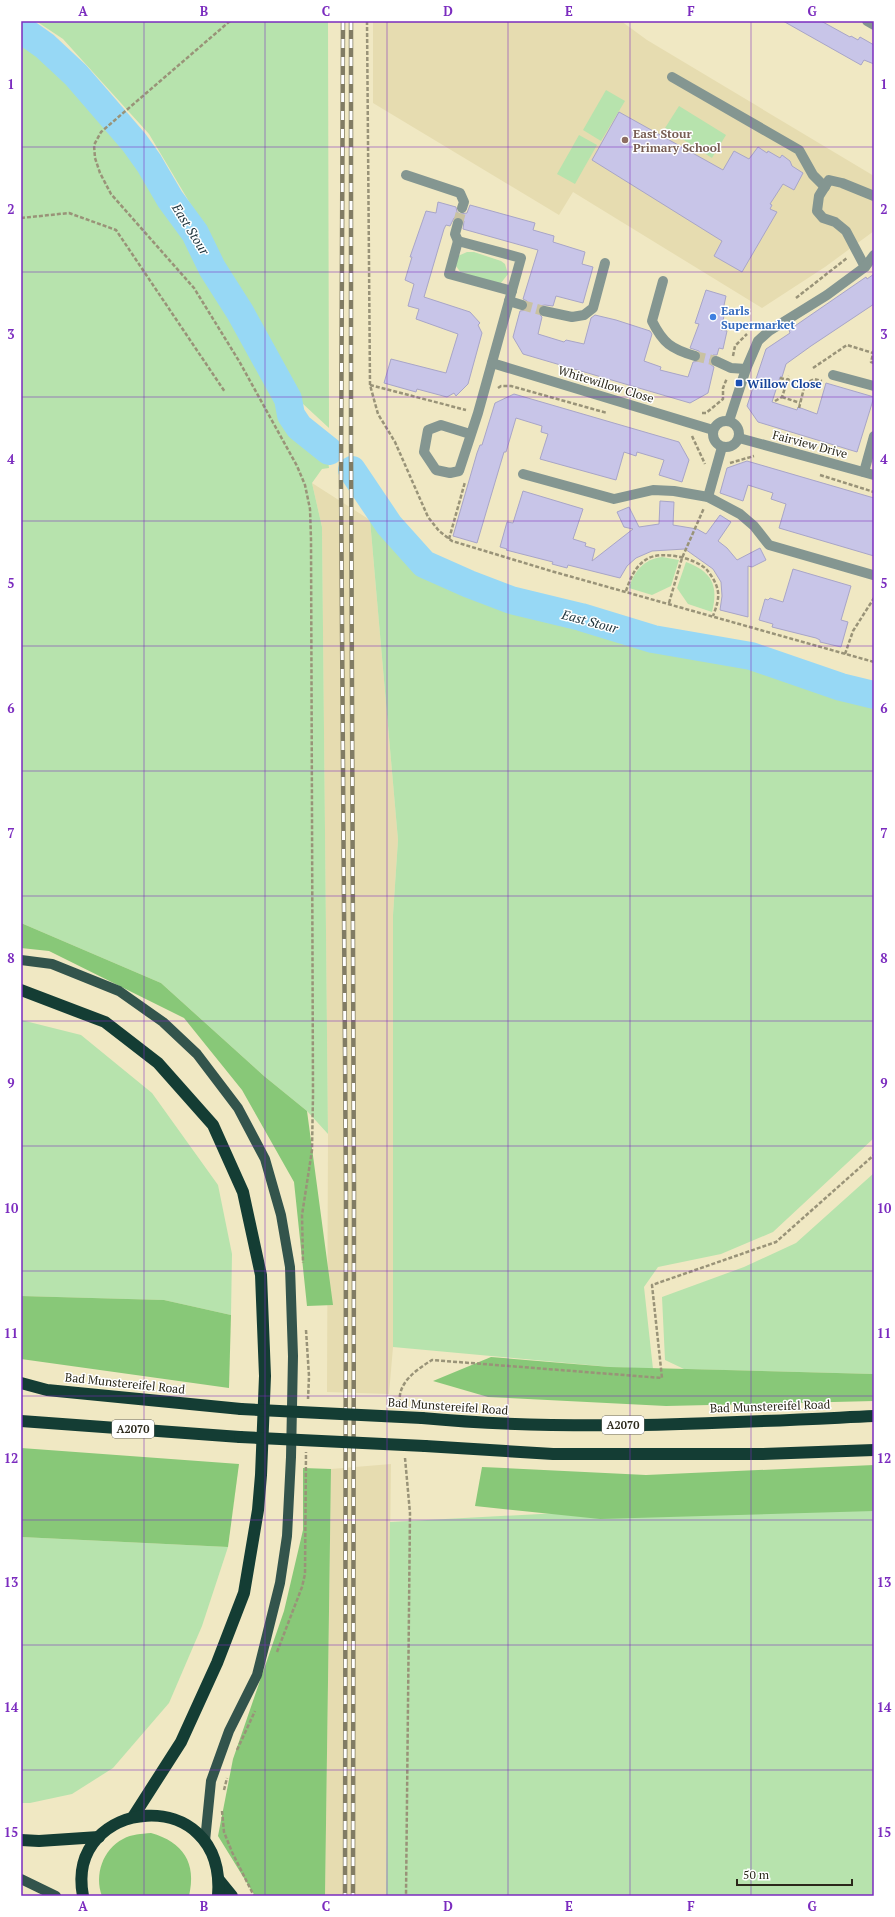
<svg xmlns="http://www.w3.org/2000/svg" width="895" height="1917" font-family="'PT Serif',serif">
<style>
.built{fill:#e6dcb0}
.green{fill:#b7e3ad}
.forest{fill:#88c878}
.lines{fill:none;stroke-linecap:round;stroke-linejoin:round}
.river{stroke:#97d8f5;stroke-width:28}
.building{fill:#c8c5e8;stroke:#a8a5c7}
.minor-tunnel{stroke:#c9c2a1;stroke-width:10;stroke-dasharray:10 5;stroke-linecap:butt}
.path{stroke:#999378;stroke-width:2.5;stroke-dasharray:4 2;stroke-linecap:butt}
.minor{stroke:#849691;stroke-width:10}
.major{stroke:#33544c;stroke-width:10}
.highway{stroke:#143d34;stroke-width:12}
.rail-casing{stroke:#817c64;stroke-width:4.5}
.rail{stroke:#fff;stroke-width:3;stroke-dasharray:9;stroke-linecap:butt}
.highway-bridge{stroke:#143d34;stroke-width:12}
.grid{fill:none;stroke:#7b2cbf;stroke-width:1;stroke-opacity:0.55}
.education-dot{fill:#8d6e63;stroke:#fff;stroke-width:1.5}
.shop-dot{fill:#3f7fe0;stroke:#fff;stroke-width:1.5}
.transit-dot{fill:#1a4fb4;stroke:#fff;stroke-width:1.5}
.labels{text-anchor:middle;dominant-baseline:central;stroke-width:3;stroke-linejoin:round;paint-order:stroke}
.shield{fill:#fff;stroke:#6b685f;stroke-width:1}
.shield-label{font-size:11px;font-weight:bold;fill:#2b281a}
.education-label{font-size:12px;font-weight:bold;fill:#785e54;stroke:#fff;text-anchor:start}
.shop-label{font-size:12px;font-weight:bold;fill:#366cbe;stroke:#fff;text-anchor:start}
.transit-label{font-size:12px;font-weight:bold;fill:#164399;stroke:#fff;text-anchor:start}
.street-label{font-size:12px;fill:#2b281a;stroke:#fff}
.water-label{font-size:13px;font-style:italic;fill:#1b3039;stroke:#fff}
.neatline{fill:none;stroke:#7b2cbf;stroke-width:1.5}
.grid-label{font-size:13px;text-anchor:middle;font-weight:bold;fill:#7b2cbf}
</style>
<rect width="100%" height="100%" fill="#f0e8c3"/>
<g class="built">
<path d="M373,21H621L647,40L874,176V231L825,267L762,308L573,192L559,215L373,103Z"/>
<path d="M312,483L370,520L398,840L393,915V1347L389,1394L327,1392L328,1134L322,527Z"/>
<path d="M391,1464L386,1896H325L331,1469Z"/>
</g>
<g class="green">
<path d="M36,21H328L329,428L302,403L200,220L149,134L63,39Z"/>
<path d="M21,37L40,50L74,78L93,104L130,146L220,288L279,397L284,416L305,439L328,460L329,468L322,469L312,483L322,527L328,1134L307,1111L264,1076L161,983L21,923Z"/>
<path d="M606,90L625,101L601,141L583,130Z"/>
<path d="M679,106L726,135L712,158L665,128Z"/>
<path d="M579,135L597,145L575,184L557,174Z"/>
<path d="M467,252H474L501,261L505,264L508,274L501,283H492L461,273L456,266L458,256Z"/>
<path d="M370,520L447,589L712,661L753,665L842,698L874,706V1138L773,1232L721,1254L658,1267L644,1287L653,1369L610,1367L393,1347V915L398,840Z"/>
<path d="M662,557L679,560L671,586L652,595L629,588C634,571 644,559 662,557Z"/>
<path d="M686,562C711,571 719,585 712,612L688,604L677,588Z"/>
<path d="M21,1020L81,1035L152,1093L218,1185L232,1254L231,1315L164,1300L21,1296Z"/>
<path d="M874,1173V1374L684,1369L665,1360L662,1297L744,1267L796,1243Z"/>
<path d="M874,1496V1896H386L390,1522Z"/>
<path d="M21,1537L228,1547L202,1626L169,1703L113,1768L72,1794L30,1803H21Z"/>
</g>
<g class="forest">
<path d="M21,923L161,983L264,1076L307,1111L333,1305L307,1306L294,1182L242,1090L184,1018L49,951L21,948Z"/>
<path d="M21,1296L164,1300L231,1315L229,1388L21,1359Z"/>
<path d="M491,1357L610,1367L874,1374V1401L666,1406L488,1397L433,1381Z"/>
<path d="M21,1448L239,1464L228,1547L21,1537Z"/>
<path d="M874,1465V1511L600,1519L475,1506L482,1467L646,1475Z"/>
<path d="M303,1468L331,1469L325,1896H255L218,1836L233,1759L284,1611L303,1530Z"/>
<path d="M151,1833C183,1842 197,1863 189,1896H102C94,1875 103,1849 123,1839C132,1834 141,1834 151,1833Z"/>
</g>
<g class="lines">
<g class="river">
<path d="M21,29L45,46L76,75L134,142L149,163L170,199L195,233L212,268L240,312L288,399L291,415L299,427L329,451"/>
<path d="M352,470L389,525L424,564L469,584L511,600L581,617L653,639L751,656L841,687L874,695"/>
</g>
</g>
<g class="building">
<path d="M783,21H821L850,37L851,36L858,40L860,37L874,45V64L864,60L861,65Z"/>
<path d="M619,112L723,170L734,151L749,159L758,147L767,153L768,151L780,158L782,155L790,161L792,166L803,173L794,190L783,184L770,204L772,205L770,209L777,212L742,272L714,256L722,241L592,160Z"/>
<path d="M438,202L456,207L457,212L460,214L467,213L470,205L535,223L533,230L554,236L553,242L585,252L582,264L593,267L583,303L556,296L553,306L545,305L539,306L538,313L542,317L538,334L564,342L566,340L584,344L591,318L595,315L616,320L650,331L652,334L644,361L661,367L660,370L688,377L693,362L699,361L701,358L699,351L690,348L699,324L695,323L706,290L726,296L723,310L725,311L721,330L727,331L723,349L719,348L717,355H713L710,359V364L714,367L708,393L690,403L523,354L513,337L520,311L526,310L528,307L527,301L523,299L538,250L463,229L464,221L459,217L454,218L450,226L446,225L444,229L424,297L470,312L480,323L478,325L482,333L468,384L456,396L454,393L447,397L417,389L416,392L384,383L391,359L446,373L458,334L416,319L419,309L408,306L414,284L405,280L412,257H410L426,211L436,213Z"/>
<path d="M874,274V304L811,346L786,364L782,377H780L772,402L797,410L798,407L817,414L826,383L874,397L857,452L758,422L747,406L766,349L790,333L789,330L866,277L867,279Z"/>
<path d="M514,394L679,442L689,460L682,482L659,475L664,460L637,452L636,456L624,452L616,480L540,459L548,434L541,432L542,426L516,418L506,452H504L477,543L453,536L477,453L480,445H482L495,403Z"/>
<path d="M747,461L874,498V556L779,528L786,504L771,499L773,493L748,485L743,501L720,493L727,468Z"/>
<path d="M523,491L583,509L573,539L586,543L585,546L595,549L592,561L633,529L624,527L617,512L629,507L639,527L659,524L660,501L674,502L673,525L697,529L706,534L720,515L731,522L718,541L727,548L737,560L760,548L766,560L752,567L748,566V617L720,610L722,596L721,582L713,569L685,549L652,551L636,558L627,566L620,578L568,565L567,568L552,564L553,562L506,550L507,549L500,547L507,522L513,523Z"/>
<path d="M793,569L851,586L841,620L848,622L841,647L820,642V640L816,638L772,627L773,624L759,620L765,599L768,600L770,598L783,602Z"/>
</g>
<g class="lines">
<g class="minor-tunnel">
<path d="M458,223L462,208"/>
<path d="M522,305L544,311"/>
<path d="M695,356L716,361"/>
</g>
<g class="path">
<path d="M230,21L101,132L94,145L95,158L100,173L111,194L194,288L239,361L297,466L305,485L310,509L311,539L313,1095L312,1150L302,1215L303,1263"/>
<path d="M367,21L370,385L378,414L395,442L428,517L439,531L452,541L551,571L874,662"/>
<path d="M21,218L69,213L116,230L225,392"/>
<path d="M796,298L847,258"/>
<path d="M874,350L871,362L874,363"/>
<path d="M733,356L735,346L747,334"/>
<path d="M813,368L847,345L873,353"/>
<path d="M780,378L805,384"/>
<path d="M370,385L466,410"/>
<path d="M498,388L501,386H511L607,413"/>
<path d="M782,397L800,403"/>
<path d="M775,401L782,397L789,376"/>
<path d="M799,408L805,384L814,379L822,381"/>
<path d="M702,413H706L723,399V388L727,378"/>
<path d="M692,436L705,464"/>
<path d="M730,463L754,456"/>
<path d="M820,475L874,492"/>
<path d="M449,539L465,482"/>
<path d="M626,591C630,579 635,566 647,559C661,550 696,558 707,570C712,576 717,584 718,592C719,600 716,608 713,616"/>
<path d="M669,603L682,558L704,508"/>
<path d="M845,654L853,631L874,598"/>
<path d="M306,1330L309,1376L308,1399"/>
<path d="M400,1403C397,1383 416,1370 432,1360L662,1378L652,1285L776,1242L874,1155"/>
<path d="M405,1458L410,1513L406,1896"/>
<path d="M277,1652L302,1587L305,1574L306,1452"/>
<path d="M237,1750L255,1711"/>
<path d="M224,1790L227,1778"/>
<path d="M222,1811L224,1832L232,1852L254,1896"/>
</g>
<g class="minor">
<path d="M867,21L874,25"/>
<path d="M672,77L799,150L813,175L825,187"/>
<path d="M406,175L460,193L464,202L462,208"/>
<path d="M458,241L521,258L478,413L459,471L450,473L436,470L424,452L428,430L441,425L470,434"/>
<path d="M458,241L449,274L512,291"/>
<path d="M458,241L455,234L458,223"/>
<path d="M865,267L846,231L835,222L823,218L817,211L819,196L829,180L842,183L874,196"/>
<path d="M663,281L652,321C663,343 671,349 695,356"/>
<path d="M509,301L522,305"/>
<path d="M544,311L572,317L584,315L593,308L605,263"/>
<path d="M716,361L731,368L746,369"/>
<path d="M492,363L713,430"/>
<path d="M833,375L874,386"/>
<circle cx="726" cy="434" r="13"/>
<path d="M729,421L746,369L758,341L769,331L827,295L865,267L874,255"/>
<path d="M739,438L874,475"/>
<path d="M864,472L874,436"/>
<path d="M523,474L614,499L653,490L674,491L708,497L740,514L754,526L769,545L873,575"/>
<path d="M708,497L722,447"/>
</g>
<g class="major">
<path d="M21,960L52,964L119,991L163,1022L197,1054L238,1108L265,1159L281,1215L290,1267L293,1356L291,1457L287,1536L280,1583L257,1675L229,1731L211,1781L205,1841"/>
<path d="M21,1879L56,1896"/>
</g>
<g class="highway">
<path d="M21,990L105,1022L158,1063L213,1125L243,1192L261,1275L265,1376L261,1475L258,1510L244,1593L217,1663L181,1742L133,1817"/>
<path d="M21,1383L47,1390L241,1409"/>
<path d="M422,1418C572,1432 724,1423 874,1416"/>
<path d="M21,1421L240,1437"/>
<path d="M425,1446L553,1454H763L874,1450"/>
<path d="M21,1840L39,1841L99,1837"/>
<path d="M219,1880L232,1896"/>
<path d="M83,1896C64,1797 227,1781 218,1896"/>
</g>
<defs>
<g id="rail">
<path d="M343,21L341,482L346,1196L345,1896"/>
<path d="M351,21V444L354,1193L353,1896"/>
</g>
</defs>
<use href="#rail" class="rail-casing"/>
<use href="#rail" class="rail"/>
<g class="highway-bridge">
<path d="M241,1409L422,1418"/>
<path d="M240,1437L425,1446"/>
</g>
</g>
<path class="grid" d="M144,21V1896M265,21V1896M387,21V1896M508,21V1896M630,21V1896M751,21V1896M21,147H874M21,272H874M21,397H874M21,521H874M21,646H874M21,771H874M21,896H874M21,1021H874M21,1146H874M21,1271H874M21,1396H874M21,1520H874M21,1645H874M21,1770H874"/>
<circle class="education-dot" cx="625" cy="140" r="4"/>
<circle class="shop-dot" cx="713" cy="317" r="4"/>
<rect class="transit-dot" x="735" y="379" width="8" height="8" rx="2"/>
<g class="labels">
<g class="shield">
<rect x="602" y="1416" width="42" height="18" rx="3"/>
<rect x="112" y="1420" width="42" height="18" rx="3"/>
</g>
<g class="shield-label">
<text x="623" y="1425">A2070</text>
<text x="133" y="1429">A2070</text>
</g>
<g class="education-label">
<text x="633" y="133">East Stour<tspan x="633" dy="14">Primary School</tspan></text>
</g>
<g class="shop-label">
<text x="721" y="310">Earls<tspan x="721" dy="14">Supermarket</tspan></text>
</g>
<g class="transit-label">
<text x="747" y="383">Willow Close</text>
</g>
<g class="street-label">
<text transform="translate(606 384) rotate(17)">Whitewillow Close</text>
<text transform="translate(810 444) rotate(15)">Fairview Drive</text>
<text transform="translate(125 1383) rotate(6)">Bad Munstereifel Road</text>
<text transform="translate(448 1406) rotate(4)">Bad Munstereifel Road</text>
<text transform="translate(770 1406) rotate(-2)">Bad Munstereifel Road</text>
</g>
<g class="water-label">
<text transform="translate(191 229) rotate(58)">East Stour</text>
<text transform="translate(590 621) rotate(15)">East Stour</text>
</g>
</g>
<rect width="895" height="1917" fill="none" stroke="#ffffff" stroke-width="44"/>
<path d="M737 1879v6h115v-6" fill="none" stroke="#2b281a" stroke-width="2"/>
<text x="743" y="1879" font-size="12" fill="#2b281a" stroke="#ffffff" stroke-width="3" paint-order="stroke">50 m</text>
<rect x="22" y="22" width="851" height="1873" class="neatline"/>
<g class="grid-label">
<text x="83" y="16">A</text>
<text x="204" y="16">B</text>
<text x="326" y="16">C</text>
<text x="448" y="16">D</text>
<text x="569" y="16">E</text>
<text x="691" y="16">F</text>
<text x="812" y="16">G</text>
<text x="11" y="89">1</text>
<text x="884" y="89">1</text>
<text x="11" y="214">2</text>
<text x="884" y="214">2</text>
<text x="11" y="339">3</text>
<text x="884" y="339">3</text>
<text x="11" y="464">4</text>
<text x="884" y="464">4</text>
<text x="11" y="588">5</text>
<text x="884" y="588">5</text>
<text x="11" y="713">6</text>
<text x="884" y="713">6</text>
<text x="11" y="838">7</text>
<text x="884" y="838">7</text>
<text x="11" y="963">8</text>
<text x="884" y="963">8</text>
<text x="11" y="1088">9</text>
<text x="884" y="1088">9</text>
<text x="11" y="1213">10</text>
<text x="884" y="1213">10</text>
<text x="11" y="1338">11</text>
<text x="884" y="1338">11</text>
<text x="11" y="1463">12</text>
<text x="884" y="1463">12</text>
<text x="11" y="1587">13</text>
<text x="884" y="1587">13</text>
<text x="11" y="1712">14</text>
<text x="884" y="1712">14</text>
<text x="11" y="1837">15</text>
<text x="884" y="1837">15</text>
<text x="83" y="1911">A</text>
<text x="204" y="1911">B</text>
<text x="326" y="1911">C</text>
<text x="448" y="1911">D</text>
<text x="569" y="1911">E</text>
<text x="691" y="1911">F</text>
<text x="812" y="1911">G</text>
</g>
</svg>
